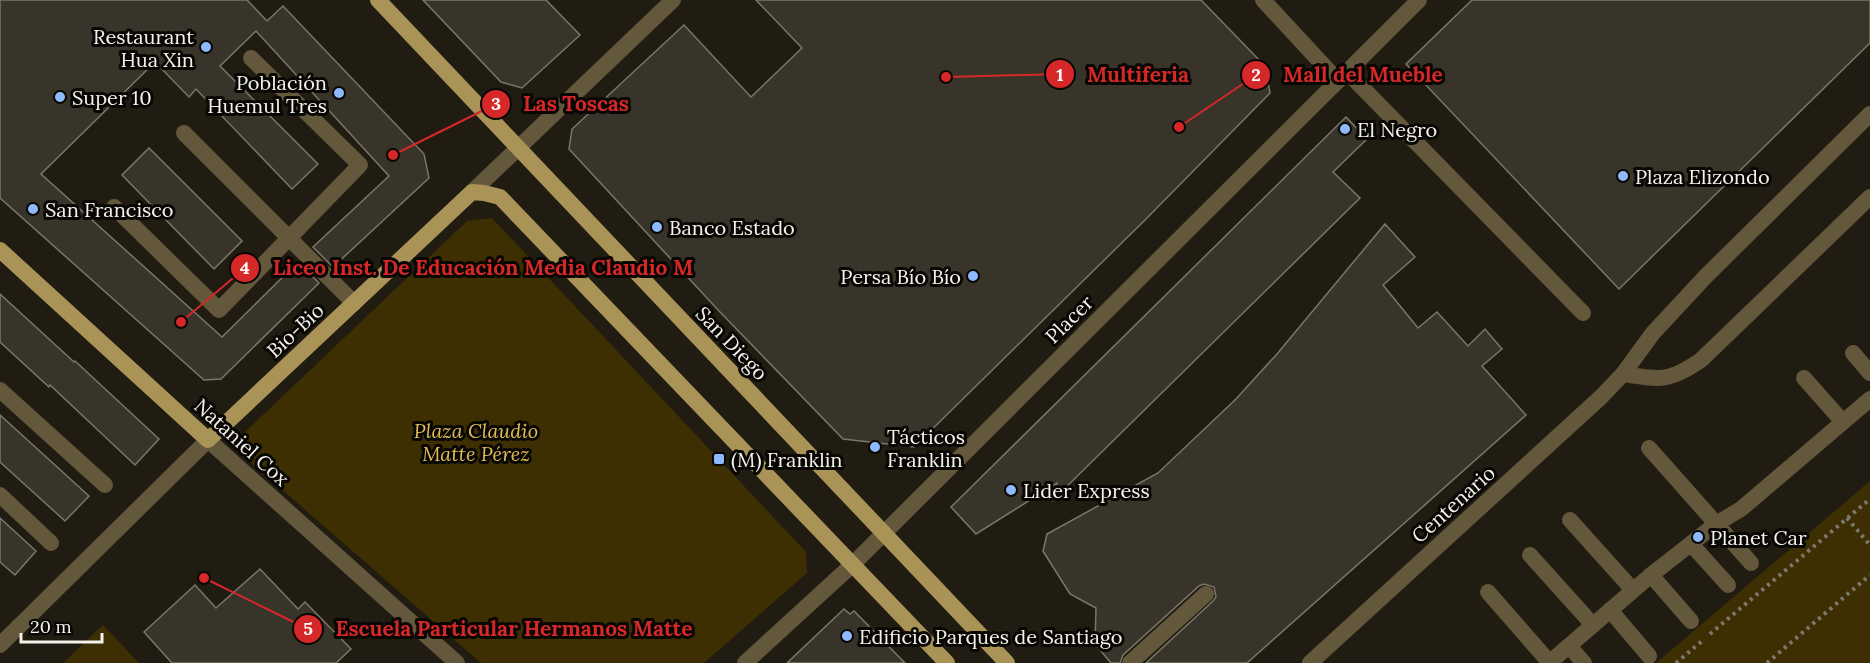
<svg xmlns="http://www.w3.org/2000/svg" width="1870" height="663" font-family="Lora,serif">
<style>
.green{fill:#3e2f03}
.building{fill:#383429;stroke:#7b766a;stroke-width:1.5}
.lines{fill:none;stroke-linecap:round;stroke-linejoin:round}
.path{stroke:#7c7970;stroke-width:4;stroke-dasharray:3 4.5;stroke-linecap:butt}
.service{stroke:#63583c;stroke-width:16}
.minor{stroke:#63583c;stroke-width:16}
.tertiary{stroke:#63583c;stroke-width:16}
.primary{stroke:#aa9357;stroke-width:16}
.poi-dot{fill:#8eb9fd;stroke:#080704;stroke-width:2}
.labels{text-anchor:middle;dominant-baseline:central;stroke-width:6;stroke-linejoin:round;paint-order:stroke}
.poi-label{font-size:20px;fill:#f5f2ec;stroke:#080704;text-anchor:start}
.street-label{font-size:20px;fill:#f5f2ec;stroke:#080704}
.park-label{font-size:20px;font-style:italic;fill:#e2bc54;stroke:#080704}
.leader{fill:none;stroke:#d62828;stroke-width:2}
.callout-dot{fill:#d62828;stroke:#080704;stroke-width:2}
.mark-label{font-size:18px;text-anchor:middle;font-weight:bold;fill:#fff}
.callout-label{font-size:21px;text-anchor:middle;font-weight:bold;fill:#d62828;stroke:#080704;stroke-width:6;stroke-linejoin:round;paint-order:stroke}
</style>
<rect width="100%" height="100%" fill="#201c12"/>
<g class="green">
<path d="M492,218L806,552L807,573L704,663H481L240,453L242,435L467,221Z"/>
<path d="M1870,481V663H1656Z"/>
<path d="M103,625L139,663H63Z"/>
</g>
<g class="building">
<path d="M0,0H247L267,21L283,6L424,154L429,178L333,267L313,247L389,176L256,31L220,66L318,164L292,189L196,89L189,97L155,62L41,174L222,337L298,262L319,283L221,379L204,380L0,198Z"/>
<path d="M423,0H546L580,35L522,88L501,82Z"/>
<path d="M756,0H1201L1265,66L1270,93L1144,221L914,447L843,439L719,311L569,149L572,129L684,25L751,97L802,48Z"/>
<path d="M1472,0H1870V43L1619,289L1406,64Z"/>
<path d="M1346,117L1367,139L1333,172L1360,198L1053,500L1057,483L976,534L951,507Z"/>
<path d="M149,148L242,241L214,269L122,175Z"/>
<path d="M1385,224L1415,257L1383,285L1418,328L1437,312L1468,346L1485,329L1502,349L1482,366L1526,415L1247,663H1146L1213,601L1216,597L1214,587L1204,584L1199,586L1123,655L1120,663H1111L1095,644L1096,608L1070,594L1043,551L1047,534L1158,473L1236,399L1277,354Z"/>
<path d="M0,294L74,362L75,361L159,439L135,465L50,385L49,387L0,342Z"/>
<path d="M0,415L89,496L65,521L0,462Z"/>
<path d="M0,518L36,551L15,575L0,562Z"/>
<path d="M260,569L298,609L305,602L351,649L336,663H172L144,632L195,585L216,608Z"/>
<path d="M844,609L850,614L854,611L905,663H787Z"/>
</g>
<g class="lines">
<g class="path">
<path d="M1847,518L1870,545"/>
<path d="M1710,634L1870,499"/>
<path d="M1676,663L1702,641"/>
<path d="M1767,663L1870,575"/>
</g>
<g class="service">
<path d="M1347,72L1583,313"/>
<path d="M1853,353L1870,373"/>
<path d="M1804,378L1843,422"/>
<path d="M1649,448L1751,563"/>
<path d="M1570,520L1633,590"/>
<path d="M1691,544L1728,585"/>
<path d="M1530,555L1593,625"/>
<path d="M1651,575L1691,621"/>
<path d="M1488,592L1550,663"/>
<path d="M1610,610L1649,656"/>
<path d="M1569,646L1584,663"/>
<path d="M1130,663L1206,594"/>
<path d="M1549,663L1651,575L1716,524L1741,509L1870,399"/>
</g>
<g class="minor">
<path d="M184,133L354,303"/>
<path d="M114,207L219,310L360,165L251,58"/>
<path d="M1623,374C1661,380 1669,382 1701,360L1870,197"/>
<path d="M0,390L105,485"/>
<path d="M208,440L457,663"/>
<path d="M0,495L51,543"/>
<path d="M745,663L852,565"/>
<path d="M1310,663L1601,397L1623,374L1653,333L1706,276L1870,114"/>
</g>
<g class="tertiary">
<path d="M1263,0L1338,81"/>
<path d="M472,192L673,0"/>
<path d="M852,565L1419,0"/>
<path d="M0,645L208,440"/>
</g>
<g class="primary">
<path d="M378,0L1007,663"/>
<path d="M0,250L208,440L472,192L484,193L500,197L947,663"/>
</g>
</g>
<g class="poi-dot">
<circle cx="206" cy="47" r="6"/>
<circle cx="339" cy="93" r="6"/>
<circle cx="60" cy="97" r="6"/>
<circle cx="1345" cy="129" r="6"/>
<circle cx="1623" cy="176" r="6"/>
<circle cx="33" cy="209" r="6"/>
<circle cx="657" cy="227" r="6"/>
<circle cx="973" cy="276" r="6"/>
<circle cx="875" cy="447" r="6"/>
<rect x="713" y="453" width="12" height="12" rx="3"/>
<circle cx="1011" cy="490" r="6"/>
<circle cx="1698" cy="537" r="6"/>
<circle cx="847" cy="636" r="6"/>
</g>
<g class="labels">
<g class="poi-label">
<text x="194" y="36" text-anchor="end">Restaurant<tspan x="194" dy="23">Hua Xin</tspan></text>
<text x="327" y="82" text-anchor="end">Población<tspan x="327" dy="23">Huemul Tres</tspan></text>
<text x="72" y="97">Super 10</text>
<text x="1357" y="129">El Negro</text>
<text x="1635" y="176">Plaza Elizondo</text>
<text x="45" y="209">San Francisco</text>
<text x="669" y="227">Banco Estado</text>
<text x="961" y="276" text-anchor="end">Persa Bío Bío</text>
<text x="887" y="436">Tácticos<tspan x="887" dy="23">Franklin</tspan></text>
<text x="731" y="459">(M) Franklin</text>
<text x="1023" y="490">Lider Express</text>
<text x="1710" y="537">Planet Car</text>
<text x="859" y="636">Edificio Parques de Santiago</text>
</g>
<g class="street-label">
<text transform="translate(1069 319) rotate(-45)">Placer</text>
<text transform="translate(295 330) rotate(-43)">Bio-Bio</text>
<text transform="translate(732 343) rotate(46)">San Diego</text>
<text transform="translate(242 442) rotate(42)">Nataniel Cox</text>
<text transform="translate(1453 504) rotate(-42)">Centenario</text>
</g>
<g class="park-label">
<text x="476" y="430">Plaza Claudio<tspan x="476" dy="23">Matte Pérez</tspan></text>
</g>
</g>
<path class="leader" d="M946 77L1060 74M1179 127L1256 75M393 155L496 104M181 322L245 268M204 578L308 629"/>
<g class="callout-dot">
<circle cx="946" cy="77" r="6"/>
<circle cx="1179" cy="127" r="6"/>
<circle cx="393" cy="155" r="6"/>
<circle cx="181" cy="322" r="6"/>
<circle cx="204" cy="578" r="6"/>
<circle cx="1060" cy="74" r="15"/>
<circle cx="1256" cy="75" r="15"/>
<circle cx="496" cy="104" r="15"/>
<circle cx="245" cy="268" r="15"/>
<circle cx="308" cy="629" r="15"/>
</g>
<g class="mark-label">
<text x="1060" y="81">1</text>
<text x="1256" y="81">2</text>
<text x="496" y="110">3</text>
<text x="245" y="274">4</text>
<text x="308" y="635">5</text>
</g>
<g class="callout-label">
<text x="1138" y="82">Multiferia</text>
<text x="1363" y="82">Mall del Mueble</text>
<text x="576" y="111">Las Toscas</text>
<text x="483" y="275">Liceo Inst. De Educación Media Claudio M</text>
<text x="514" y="636">Escuela Particular Hermanos Matte</text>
</g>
<path d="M21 633v9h81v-9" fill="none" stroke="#f5f2ec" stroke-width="3"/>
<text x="30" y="633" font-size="18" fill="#f5f2ec" stroke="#080704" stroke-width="4.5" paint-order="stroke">20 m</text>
</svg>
